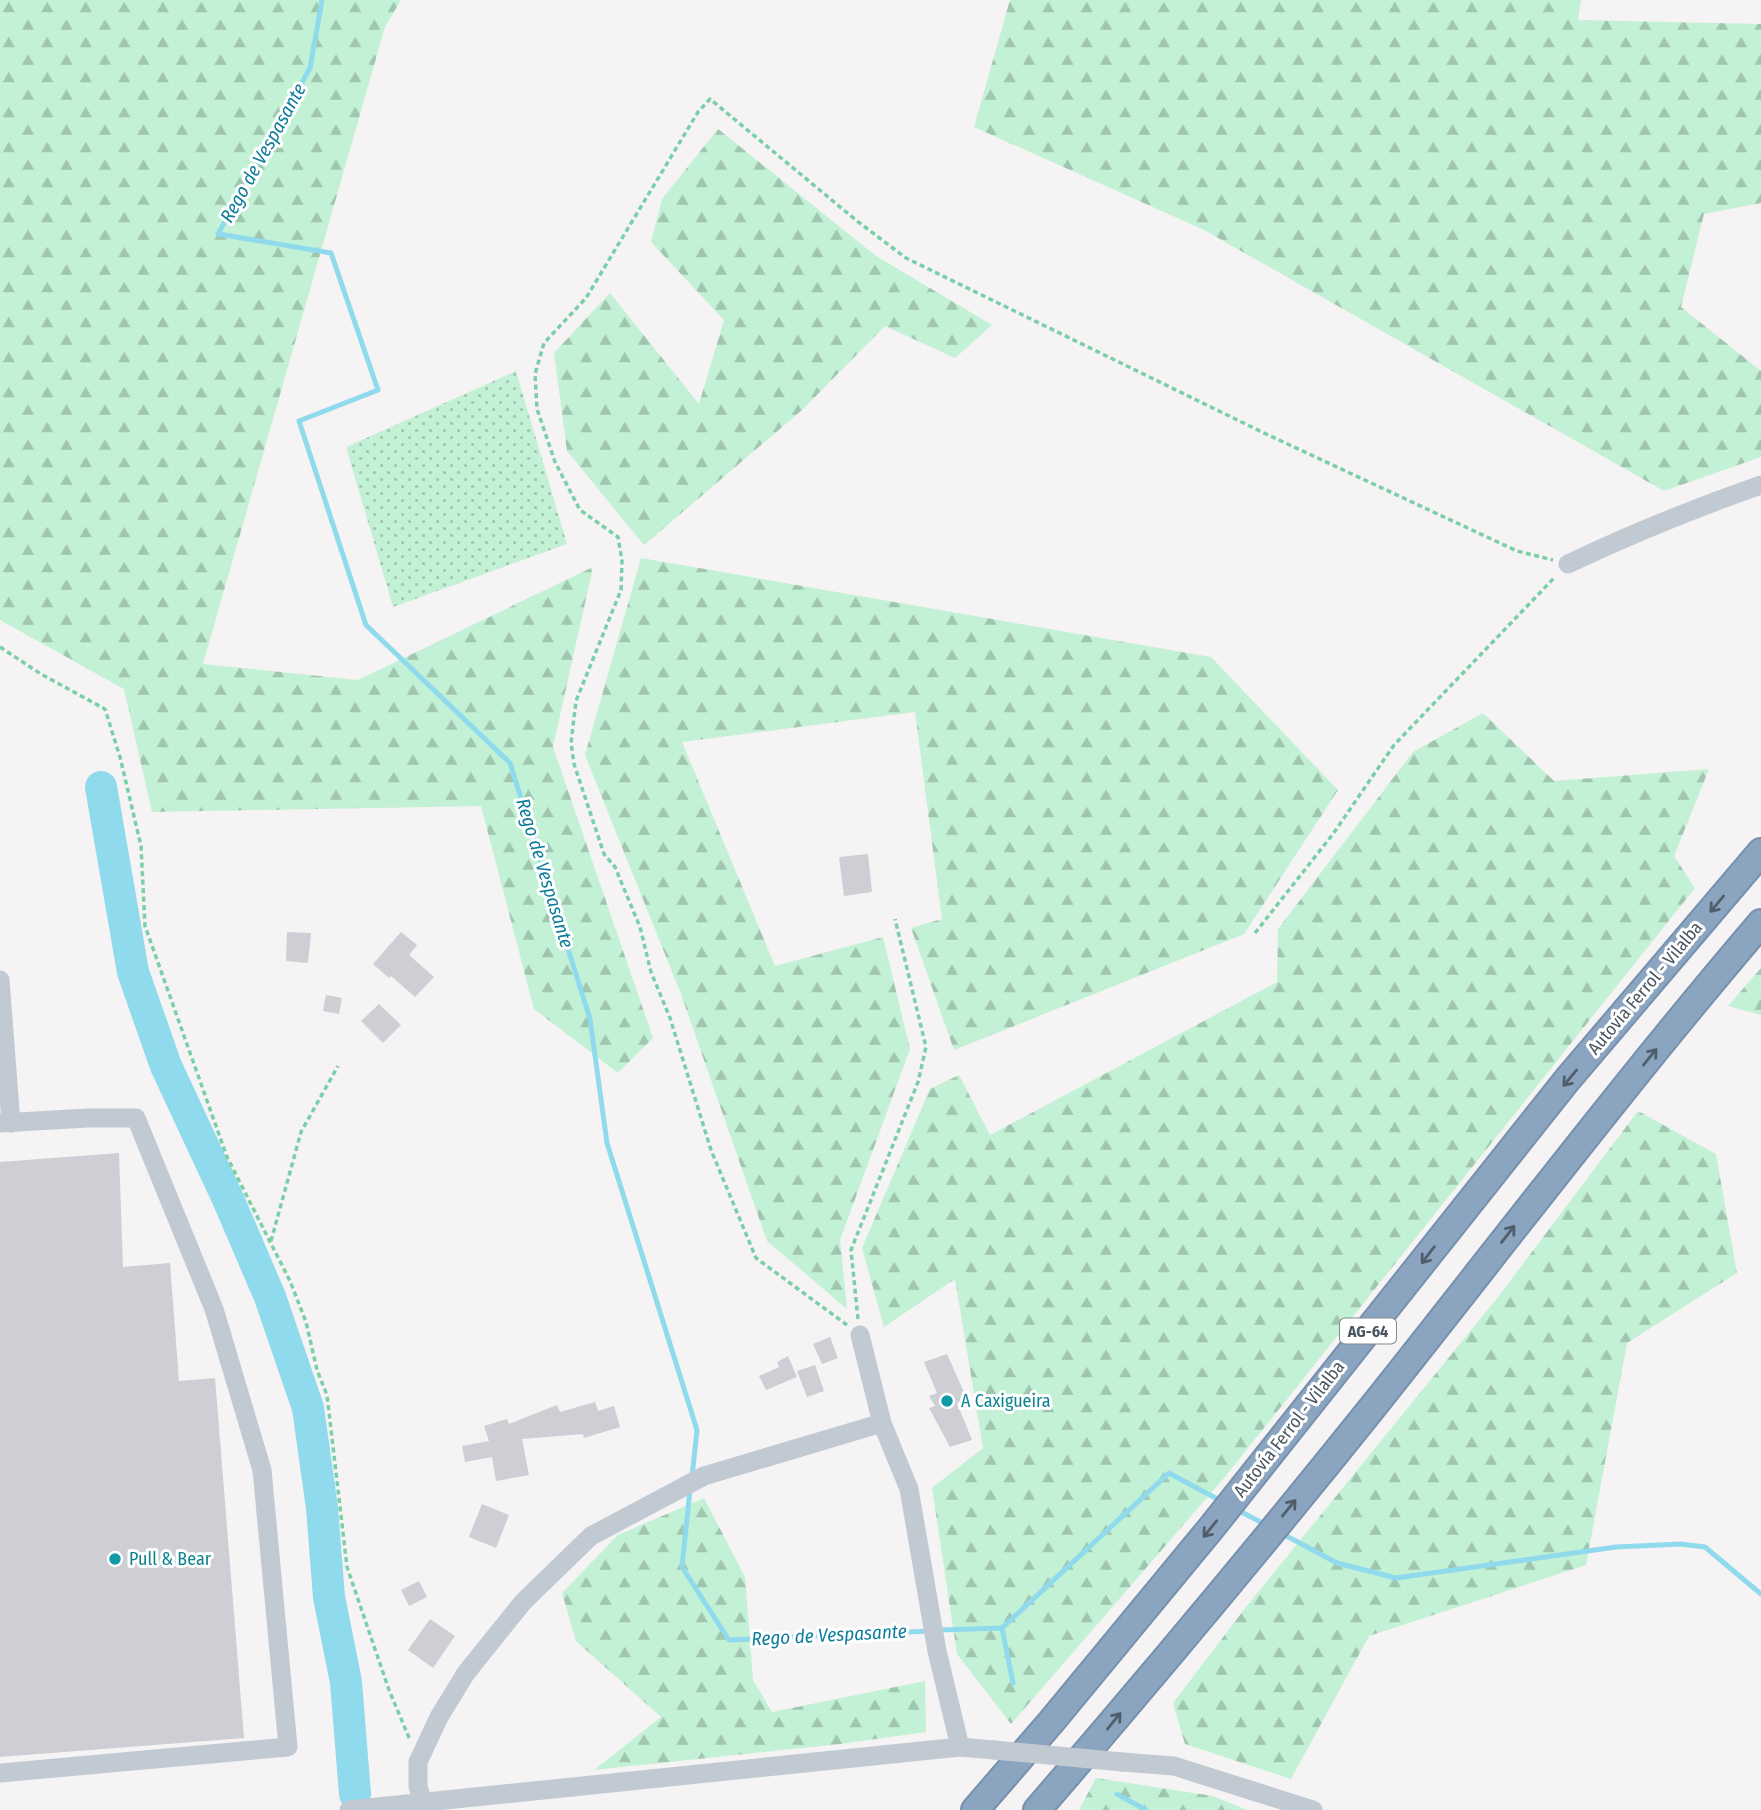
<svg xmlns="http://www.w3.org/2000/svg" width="1761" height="1810" font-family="'Fira Sans Condensed',sans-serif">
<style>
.grass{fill:url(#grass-dots)}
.forest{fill:url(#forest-firs)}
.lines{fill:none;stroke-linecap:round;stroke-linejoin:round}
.stream{stroke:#90daee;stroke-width:5}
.river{stroke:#90daee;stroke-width:32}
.building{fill:#cdcfd5}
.highway-casing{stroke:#7690ad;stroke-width:30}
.path{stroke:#7ad0a6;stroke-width:3.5;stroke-dasharray:5 3.5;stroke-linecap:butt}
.minor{stroke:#c1cad2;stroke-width:19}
.highway{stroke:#8ba5c1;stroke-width:26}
.minor-bridge{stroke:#c1cad2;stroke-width:19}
.oneway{stroke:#505e6b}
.culture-dot{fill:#0f9aa8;stroke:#fff;stroke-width:2.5}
.labels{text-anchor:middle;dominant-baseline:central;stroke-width:6;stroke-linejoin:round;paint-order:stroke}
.shield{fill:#fff;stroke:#808990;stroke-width:2}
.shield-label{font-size:16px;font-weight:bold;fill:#4a5661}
.street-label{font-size:18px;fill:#4a5661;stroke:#fff}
.culture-label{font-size:18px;fill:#0d838f;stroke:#fff;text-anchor:start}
.water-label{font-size:19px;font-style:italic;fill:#0c7c9b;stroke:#fff}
</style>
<defs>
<pattern id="grass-dots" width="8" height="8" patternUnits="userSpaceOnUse" patternTransform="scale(1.75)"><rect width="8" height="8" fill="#c3f1d5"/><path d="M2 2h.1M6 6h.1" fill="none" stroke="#a0c6b0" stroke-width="1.8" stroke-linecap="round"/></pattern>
<pattern id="forest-firs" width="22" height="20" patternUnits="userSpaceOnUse" patternTransform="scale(1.75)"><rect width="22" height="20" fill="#c3f1d5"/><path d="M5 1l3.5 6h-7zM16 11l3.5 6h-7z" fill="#a0c6b0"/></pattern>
</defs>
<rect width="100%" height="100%" fill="#f5f3f3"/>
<path class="grass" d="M516,371L567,544L393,607L346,447Z"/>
<g class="forest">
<path d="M0,0H401L385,27L203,664L358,680L593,567L553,747L653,1038L618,1073L534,1009L481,806L152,812L124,689L0,620Z"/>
<path d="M1010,0H1581L1578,20L1761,24V203L1704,214L1681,307L1761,371V457L1664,491L1204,230L974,127Z"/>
<path d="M718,129L876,256L992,325L955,358L885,326L801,411L644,545L567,451L554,353L610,293L699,404L724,320L651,242L662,199Z"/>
<path d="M641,558L1211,657L1338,790L1244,934L954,1050L911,928L942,919L915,712L682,742L775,966L883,937L910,1049L840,1240L847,1309L767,1241L681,994L585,755Z"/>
<path d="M1483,713L1554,781L1709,769L1674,856L1695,888L1224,1478L1011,1724L957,1654L932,1488L983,1448L955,1279L884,1327L862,1248L930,1089L959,1075L990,1135L1277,982L1278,929L1413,752Z"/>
<path d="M1761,968V1015L1728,1006Z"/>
<path d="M1638,1111L1716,1154L1737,1273L1627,1343L1586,1565L1369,1636L1291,1779L1185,1744L1173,1703L1246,1607L1498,1297Z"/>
<path d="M704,1498L745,1577L753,1680L772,1712L925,1681L926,1732L840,1744L594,1770L661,1717L576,1641L562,1593L618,1535Z"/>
<path d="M1096,1778L1213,1796L1247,1810H1079Z"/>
</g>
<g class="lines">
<g class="stream">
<path d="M322,0L310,68L218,234L331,253L378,390L299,421L366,625L510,763L590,1019L607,1143L697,1430L692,1477"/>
<path d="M690,1490L682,1567L729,1640L930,1631"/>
<path d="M1236,1509L1268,1526"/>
<path d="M1279,1532L1337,1563L1396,1578L1616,1547L1681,1544L1705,1547L1761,1594"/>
<path d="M1002,1628L1169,1473L1221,1501"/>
<path d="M939,1630L1002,1628L1013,1683"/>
<path d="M1117,1794L1146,1810"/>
</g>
<path class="river" d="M101,787L133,972L166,1066L228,1199L270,1297L308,1408L322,1508L329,1597L346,1682L355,1794"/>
</g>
<g class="building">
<path d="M868,854L872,892L844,896L839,857Z"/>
<path d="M287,932L311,933L308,963L286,961Z"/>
<path d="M401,932L417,945L409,955L434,977L415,997L391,976L389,978L373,964Z"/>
<path d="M326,995L342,998L339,1014L323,1011Z"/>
<path d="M379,1004L401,1025L383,1043L361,1021Z"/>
<path d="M119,1153L123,1267L170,1263L179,1381L215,1378L244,1738L0,1757V1162Z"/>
<path d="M830,1337L838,1358L822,1364L813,1344Z"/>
<path d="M947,1354L967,1399L957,1403L972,1440L950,1447L929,1408L935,1406L929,1396L937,1393L924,1362Z"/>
<path d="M788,1356L797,1377L766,1390L759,1376L779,1367L777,1362Z"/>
<path d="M815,1365L824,1391L807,1397L797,1371Z"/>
<path d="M595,1402L598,1411L614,1406L620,1427L584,1438L583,1434L522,1439L529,1475L496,1481L492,1457L465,1462L462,1446L489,1441L484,1426L507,1419L509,1424L557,1405L560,1412Z"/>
<path d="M482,1504L509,1515L496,1548L469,1537Z"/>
<path d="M419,1581L427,1597L409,1606L401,1590Z"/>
<path d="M430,1619L455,1636L433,1668L408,1650Z"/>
</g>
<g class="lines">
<defs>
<g id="highway">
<path d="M975,1810L1051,1722L1212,1527L1567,1080L1761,852"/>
<path d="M1037,1810C1151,1678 1263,1544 1372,1408C1501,1246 1626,1081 1761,923"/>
</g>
</defs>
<use href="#highway" class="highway-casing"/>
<g class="path">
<path d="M0,647L41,674L105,709L120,757L141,846L145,926L227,1157L290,1281L306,1322L317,1370L327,1395L347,1567L389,1690L410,1740"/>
<path d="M1255,933L1333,834L1394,745L1555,577"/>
<path d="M271,1241L301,1132L338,1066"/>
<path d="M858,1319L851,1250L918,1082L926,1047L895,919"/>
<path d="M847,1325L756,1258L711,1150L670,1018L651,972L640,927L615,867L604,854L574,764L571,743L576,701L621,590L622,561L618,537L580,510L555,462L537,409L535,374L544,343L586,298L698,112L710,99L857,221L906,258L1264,433L1517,551L1553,560"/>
</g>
<g class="minor">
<path d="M1568,564C1631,534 1695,508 1761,485"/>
<path d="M0,980L11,1123"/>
<path d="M0,1123L88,1118H136L214,1309L262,1470L288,1747L0,1773"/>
<path d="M860,1335L882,1423L909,1489L937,1651L960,1747"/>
<path d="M1122,1762L1174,1766L1313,1810"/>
<path d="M423,1803L418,1786V1762L439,1717L466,1673L523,1602L591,1536L704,1476L882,1423"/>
<path d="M349,1810L960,1747L994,1750"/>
</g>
<use href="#highway" class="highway"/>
<path class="minor-bridge" d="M994,1750L1122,1762"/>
</g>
<defs><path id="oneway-shaft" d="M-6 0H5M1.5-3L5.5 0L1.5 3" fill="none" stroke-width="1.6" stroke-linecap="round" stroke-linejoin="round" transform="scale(1.75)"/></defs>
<g class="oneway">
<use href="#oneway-shaft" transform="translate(1717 904) rotate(130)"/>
<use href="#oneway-shaft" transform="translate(1650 1057) rotate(-51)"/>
<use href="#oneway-shaft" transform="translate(1570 1078) rotate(130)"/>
<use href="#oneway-shaft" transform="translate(1508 1234) rotate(-52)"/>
<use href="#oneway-shaft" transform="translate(1428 1255) rotate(128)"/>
<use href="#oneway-shaft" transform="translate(1289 1508) rotate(-51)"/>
<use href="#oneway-shaft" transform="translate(1210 1529) rotate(129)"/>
<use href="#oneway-shaft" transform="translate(1114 1721) rotate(-51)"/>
</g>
<g class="culture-dot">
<circle cx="947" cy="1401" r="7"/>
<circle cx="115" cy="1559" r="7"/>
</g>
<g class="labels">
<rect class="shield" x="1340" y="1318.5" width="56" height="25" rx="5"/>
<g class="shield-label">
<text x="1368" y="1331">AG-64</text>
</g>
<g class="street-label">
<text transform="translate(1645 988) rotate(-50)">Autovía Ferrol - Vilalba</text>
<text transform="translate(1289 1429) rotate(-52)">Autovía Ferrol - Vilalba</text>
</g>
<g class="culture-label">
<text x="961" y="1401">A Caxigueira</text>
<text x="129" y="1559">Pull &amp; Bear</text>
</g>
<g class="water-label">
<text transform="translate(263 153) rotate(-61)">Rego de Vespasante</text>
<text transform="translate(545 873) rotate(73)">Rego de Vespasante</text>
<text transform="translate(829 1635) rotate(-3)">Rego de Vespasante</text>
</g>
</g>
</svg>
